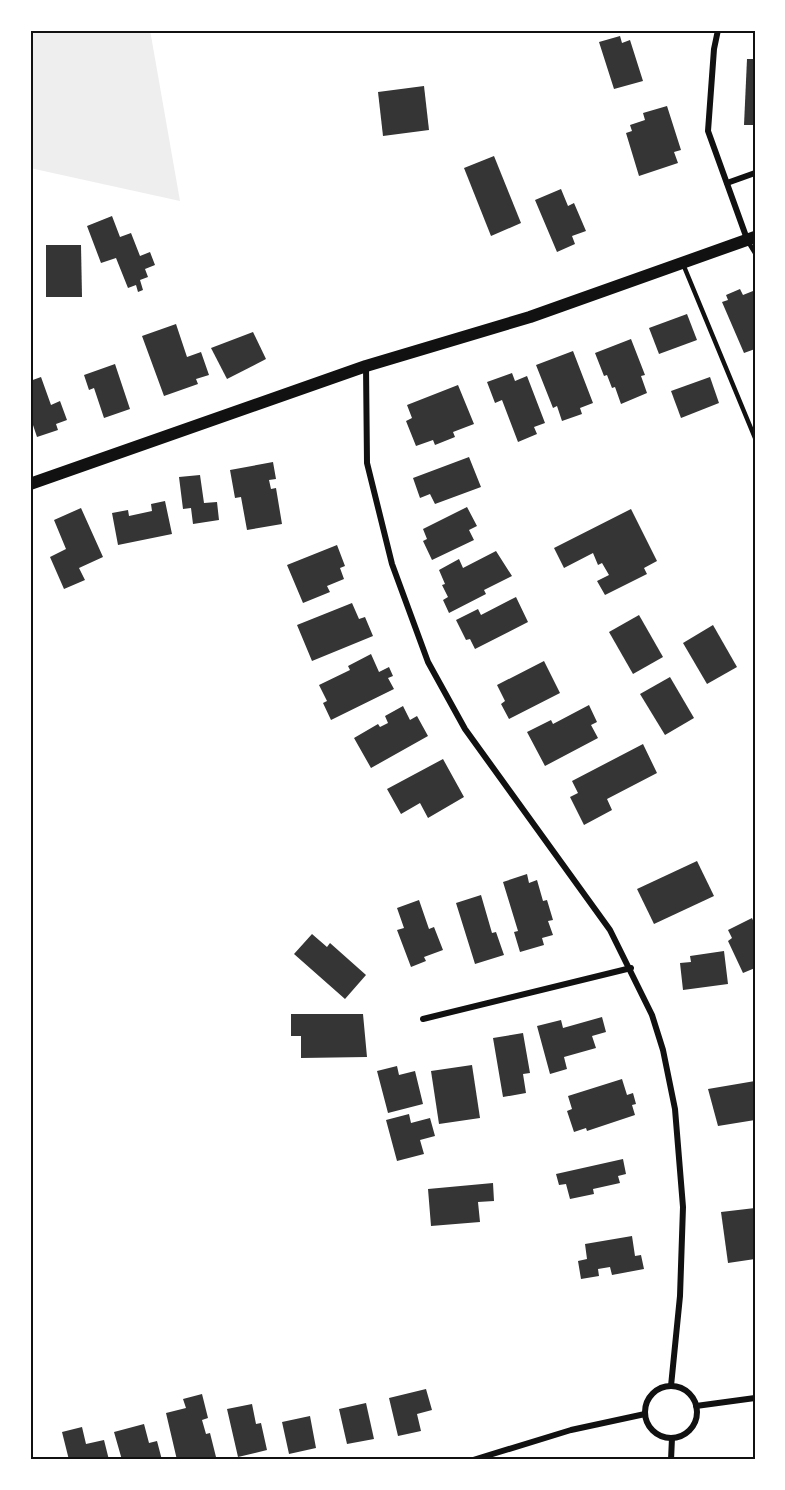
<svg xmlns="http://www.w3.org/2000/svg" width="785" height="1490" font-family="'PT Sans',sans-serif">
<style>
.green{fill:#eee}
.building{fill:#353535}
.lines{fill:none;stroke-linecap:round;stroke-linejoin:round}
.service{stroke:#111;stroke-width:4.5}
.minor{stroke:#111;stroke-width:6}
.secondary{stroke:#111;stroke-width:12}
.neatline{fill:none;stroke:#111;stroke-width:2}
</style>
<rect width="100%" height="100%" fill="#fff"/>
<path class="green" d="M30,30H150L180,201L30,168Z"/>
<g class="building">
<path d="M620,36L622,43L630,40L643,81L614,89L599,42Z"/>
<path d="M747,59H755V125H744Z"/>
<path d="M424,86L429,130L383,136L378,92Z"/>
<path d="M667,106L681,150L674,152L678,163L639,176L626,133L632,131L630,125L645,120L643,113Z"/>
<path d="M494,156L521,223L491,236L464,168Z"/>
<path d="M561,189L568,206L574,203L586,231L572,236L575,244L557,252L535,200Z"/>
<path d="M112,216L120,237L131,233L140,256L150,252L155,265L145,269L148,277L140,280L143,290L138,292L136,285L128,288L116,258L101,263L87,226Z"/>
<path d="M46,245H81L82,297H46Z"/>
<path d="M740,289L743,295L753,291L755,296V349L744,353L722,302L728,300L726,295Z"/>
<path d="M687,314L697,340L659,354L649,328Z"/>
<path d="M176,324L187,357L201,352L209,375L196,379L198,384L164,396L142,336Z"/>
<path d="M253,332L266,359L227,379L211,348Z"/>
<path d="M631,339L645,375L641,376L647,393L621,404L615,387L612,388L607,375L604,376L595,353Z"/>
<path d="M573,351L593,403L580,408L582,414L562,421L557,406L553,408L536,365Z"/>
<path d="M115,364L130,409L104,418L94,388L89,390L84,375Z"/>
<path d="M512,373L515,381L527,376L545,423L534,427L537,434L518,442L502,400L495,403L487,382Z"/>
<path d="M41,377L51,405L60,401L67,420L56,424L58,430L37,437L30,416V381Z"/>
<path d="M710,377L719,403L681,418L671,391Z"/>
<path d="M458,385L474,424L453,432L455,437L435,445L433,440L416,446L406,421L412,418L407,405Z"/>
<path d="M469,457L481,487L435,504L430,494L420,498L413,478Z"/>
<path d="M273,462L276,479L269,480L271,489L276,488L282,524L247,530L241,497L235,498L230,470Z"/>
<path d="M200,475L204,503L217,502L219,520L193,524L191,508L183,509L179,477Z"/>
<path d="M165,501L172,534L118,545L112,513L128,510L129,516L152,511L151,504Z"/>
<path d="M467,507L477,526L469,530L474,540L432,560L423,541L427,539L423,529Z"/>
<path d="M81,508L103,557L79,568L85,580L64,589L50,557L66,549L54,520Z"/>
<path d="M631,509L657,561L644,568L647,574L605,595L597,581L609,575L602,563L598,565L593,553L564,568L554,548Z"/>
<path d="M337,545L345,566L340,568L344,579L327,586L330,592L303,603L287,565Z"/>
<path d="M496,551L512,576L484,590L486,594L449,613L443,600L448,597L442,585L445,584L439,570L459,559L463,568Z"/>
<path d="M516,597L528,622L475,649L470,639L466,640L456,620L478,609L481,615Z"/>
<path d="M352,603L359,619L365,617L373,636L312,661L297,625Z"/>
<path d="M639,615L663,657L633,674L609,632Z"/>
<path d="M713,625L737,667L707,684L683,643Z"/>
<path d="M371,654L379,672L389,667L393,676L388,678L394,689L331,720L323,703L327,701L319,685L350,670L348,666Z"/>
<path d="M544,661L560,693L509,719L501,704L505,701L497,685Z"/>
<path d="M670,677L694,718L665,735L640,694Z"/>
<path d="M589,705L597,722L591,725L598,738L545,766L527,732L551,720L553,724Z"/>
<path d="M403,706L410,720L417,716L428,736L371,768L354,738L378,724L380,727L388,723L385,716Z"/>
<path d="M643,744L657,773L607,799L612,810L584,825L570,797L578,793L572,781Z"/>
<path d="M443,759L464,797L428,818L420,803L401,814L387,789Z"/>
<path d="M697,861L714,896L654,924L637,889Z"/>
<path d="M527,874L529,883L537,880L543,901L547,900L553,920L548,921L553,935L542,938L544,945L520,952L514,932L518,931L503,882Z"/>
<path d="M481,895L492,933L496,932L504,955L475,964L456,903Z"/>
<path d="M419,900L429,929L434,927L443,950L424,957L426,961L411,967L397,930L404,928L397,908Z"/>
<path d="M752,918L755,925V968L743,973L728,941L732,938L728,930Z"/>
<path d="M312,934L327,947L330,943L366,975L345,999L294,954Z"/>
<path d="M724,951L728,984L683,990L680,963L691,962L690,956Z"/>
<path d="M291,1014H363L367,1057L301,1058V1036H291Z"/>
<path d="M602,1017L606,1032L592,1036L596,1048L564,1057L567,1069L550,1074L537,1026L561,1020L563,1028Z"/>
<path d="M523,1033L530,1073L523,1074L526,1093L503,1097L493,1038Z"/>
<path d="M472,1065L480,1118L439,1124L431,1071Z"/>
<path d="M397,1066L399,1075L415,1071L423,1104L388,1113L377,1071Z"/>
<path d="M622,1079L627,1095L633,1093L636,1104L632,1105L635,1115L587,1131L586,1128L574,1132L567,1111L572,1109L568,1096Z"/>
<path d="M755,1081V1120L718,1126L708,1089Z"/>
<path d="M409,1114L411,1123L430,1118L435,1136L420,1140L424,1154L397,1161L386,1120Z"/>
<path d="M623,1159L626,1174L618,1176L620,1183L593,1189L594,1194L570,1199L566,1184L559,1185L556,1174Z"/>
<path d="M493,1183L494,1201L478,1202L480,1222L431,1226L428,1189Z"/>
<path d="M755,1208V1259L728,1263L721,1212Z"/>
<path d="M632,1236L635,1256L641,1255L644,1269L612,1275L610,1267L598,1269L599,1276L581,1279L578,1261L587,1259L585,1244Z"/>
<path d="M426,1389L432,1410L417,1414L421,1431L398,1436L389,1398Z"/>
<path d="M202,1394L208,1418L202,1420L206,1434L210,1433L216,1457L204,1460H177L166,1413L186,1408L183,1399Z"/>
<path d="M366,1403L374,1439L347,1444L339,1409Z"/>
<path d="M252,1404L256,1424L261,1423L267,1450L238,1457L227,1409Z"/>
<path d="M310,1416L316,1448L289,1454L282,1422Z"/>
<path d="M144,1424L149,1443L157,1441L162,1460H122L114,1432Z"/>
<path d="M82,1427L86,1444L104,1440L109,1460H69L62,1432Z"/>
</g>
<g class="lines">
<g class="service">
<path d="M747,240L755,253"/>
<path d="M683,264L755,438"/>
</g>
<g class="minor">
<path d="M718,30L714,49L708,131L747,239"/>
<path d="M727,183L755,173"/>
<path d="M366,366L367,463L392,564L428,662L465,729L610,930L652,1015L663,1050L675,1109L683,1207L680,1296L671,1386"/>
<path d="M423,1019L631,968"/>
<circle cx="671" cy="1412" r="26"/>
<path d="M696,1406L755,1398"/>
<path d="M473,1460L571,1430L645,1414"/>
<path d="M671,1460L672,1438"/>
</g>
<path class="secondary" d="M30,484L366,366L530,317L755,237"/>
</g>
<rect width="785" height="1490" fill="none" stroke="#ffffff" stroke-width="63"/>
<rect x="32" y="32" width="722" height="1426" class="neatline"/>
</svg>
